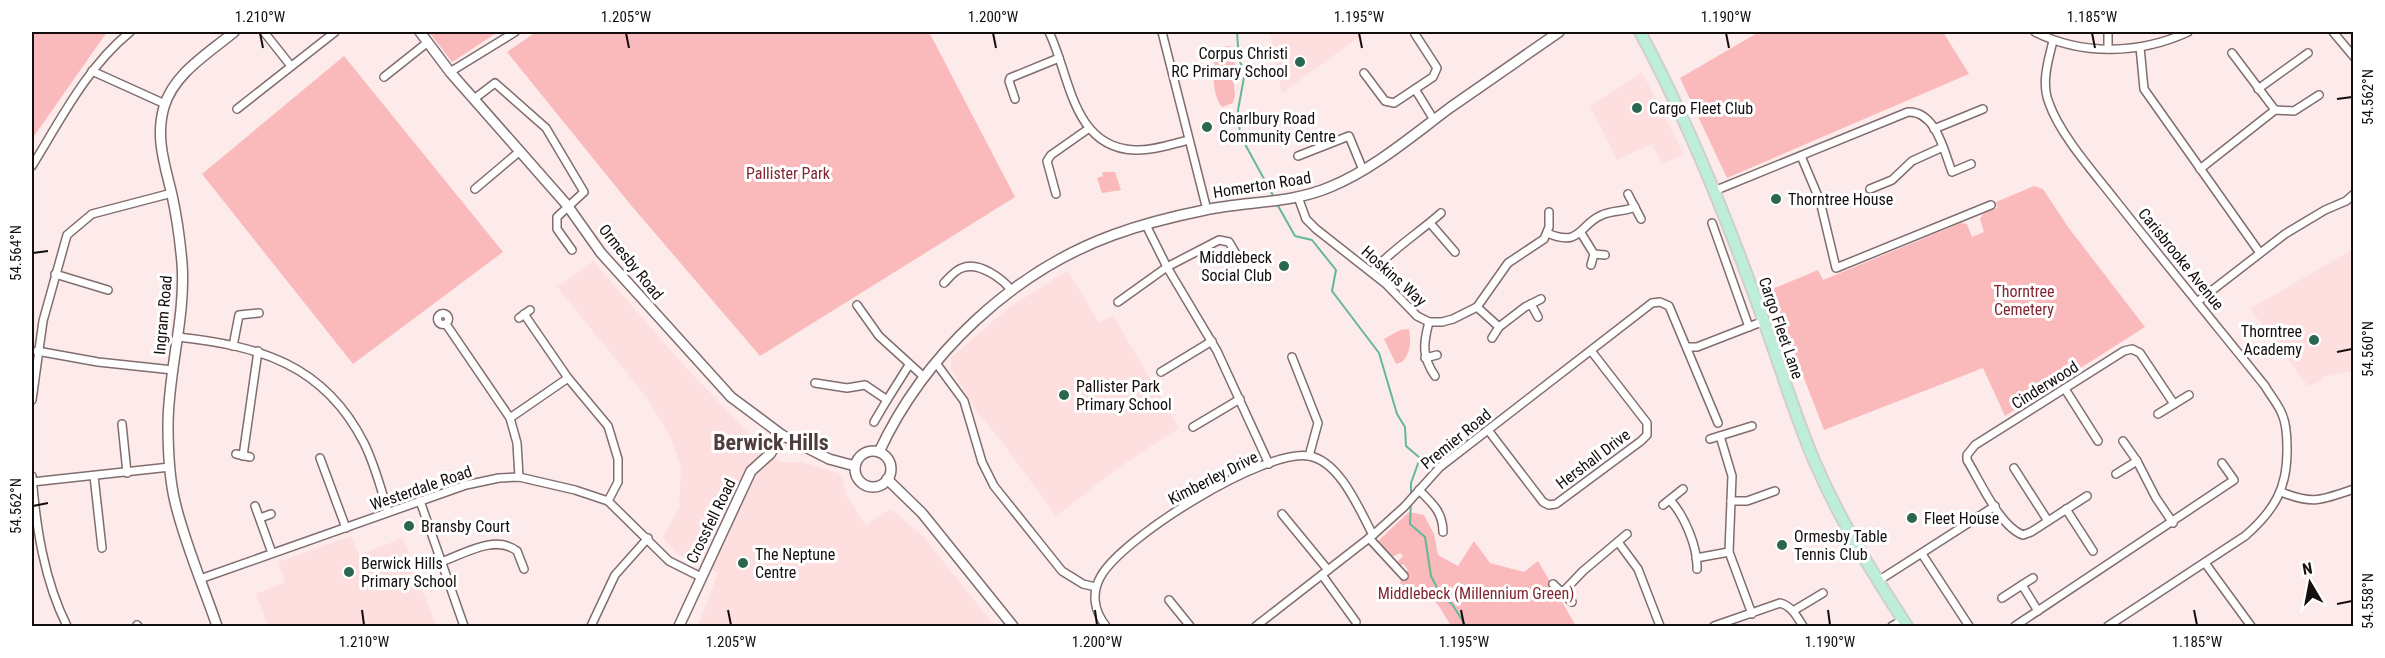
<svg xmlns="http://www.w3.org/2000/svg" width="2385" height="658" font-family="'Roboto Condensed',sans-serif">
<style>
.built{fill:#fedfdf}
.green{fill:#fab9ba}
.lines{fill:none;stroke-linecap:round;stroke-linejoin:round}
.stream{stroke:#63b897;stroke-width:2}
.minor-casing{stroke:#816d6e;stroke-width:10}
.tertiary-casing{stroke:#816d6e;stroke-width:12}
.primary-casing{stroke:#d0cfcf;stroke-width:14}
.minor{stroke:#fff;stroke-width:7}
.tertiary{stroke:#fff;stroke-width:9}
.primary{stroke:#bceeda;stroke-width:10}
.ticks{fill:none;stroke:#150e0e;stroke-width:2}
.poi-dot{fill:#2b6651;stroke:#fff;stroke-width:2}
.labels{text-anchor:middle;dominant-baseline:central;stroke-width:6;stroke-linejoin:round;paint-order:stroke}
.poi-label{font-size:16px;fill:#150e0e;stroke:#fff;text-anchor:start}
.park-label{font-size:16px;fill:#822531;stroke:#fff}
.street-label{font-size:16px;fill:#150e0e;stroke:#fff}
.district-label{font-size:22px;font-weight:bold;fill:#503e3e;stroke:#fff}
.neatline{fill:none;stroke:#150e0e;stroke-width:2}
.ticks-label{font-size:15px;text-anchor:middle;fill:#150e0e}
</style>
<rect width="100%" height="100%" fill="#fdebeb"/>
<g class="built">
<path d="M1270,32H1366L1282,93Z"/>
<path d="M1642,72L1684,154L1662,164L1652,144L1617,160L1590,106Z"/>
<path d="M2353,249V371L2324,377L2320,382L2308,386L2250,309Z"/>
<path d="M593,261L681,362L769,455L781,462H801L841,474L847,496L866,525L884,512L891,510L896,513L924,537L995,626H698L718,573L677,554L663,537L679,508L681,468L671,439L647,398L557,287Z"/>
<path d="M1068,270L1099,323L1113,315L1179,428L1121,466L1056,516L1002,442L977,412L951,369V358L1007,309Z"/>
<path d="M351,536L359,555L403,538L436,626H268L256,594L285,582L278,562Z"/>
</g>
<g class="green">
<path d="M32,32H107L32,139Z"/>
<path d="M429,32H498L452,62Z"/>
<path d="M536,32H929L1015,197L760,356L630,204L507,52Z"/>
<path d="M1759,32H1943L1969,74L1727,178L1680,78Z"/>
<path d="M1231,46L1235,65L1233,75L1235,96L1233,103L1222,107C1210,92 1214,65 1216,48Z"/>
<path d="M344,56L503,252L353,364L202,174Z"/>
<path d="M1102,172H1115L1121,190L1102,193L1097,178L1103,176Z"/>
<path d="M2034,186L2043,189L2068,227L2145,327L2005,416L1983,368L1824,430L1770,290L1818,270L1823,280L1961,223L1967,224L1972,237L1984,232L1980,219L1983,214L1997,208L1996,202Z"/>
<path d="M1409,329C1411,342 1411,352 1402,362L1396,364L1384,339L1400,330Z"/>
<path d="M1409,512L1424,515L1434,534L1438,555L1458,566L1474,541L1490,563L1524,572L1538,561L1576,626H1451C1436,602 1428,580 1395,594L1400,586L1401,578L1404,581L1408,577L1405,573L1408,570L1403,564L1399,566L1398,561L1403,556L1400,553L1394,556H1390L1380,546L1379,540Z"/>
</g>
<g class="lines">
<g class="stream">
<path d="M1237,32L1239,60L1245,72L1238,110L1240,135L1275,199"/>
<path d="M1277,204L1295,236L1312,240L1336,270L1332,291L1379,353L1397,414L1405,427L1406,446L1420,458L1411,483V496"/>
<path d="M1411,502L1410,524L1425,537L1431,576L1442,597L1452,604L1466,626"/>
</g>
<defs>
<g id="minor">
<path d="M264,32L291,66"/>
<path d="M1049,32C1070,75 1072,147 1134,150C1153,151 1171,144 1189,140"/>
<path d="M1162,32L1207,210"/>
<path d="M2035,32C2083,56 2140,54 2188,32"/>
<path d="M2333,32L2354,57"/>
<path d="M2053,41C2048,61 2041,83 2049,103C2060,135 2095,174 2116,201C2165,263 2215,324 2265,386C2270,395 2278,404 2282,414C2286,423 2287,436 2287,447C2288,487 2275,510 2245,536L2108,626"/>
<path d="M2140,47L2144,89L2260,253"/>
<path d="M2108,49V32"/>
<path d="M92,71L165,104"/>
<path d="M450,72L515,32"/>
<path d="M1364,73L1385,101L1394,103L1433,77L1437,68L1415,34"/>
<path d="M384,77L428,42"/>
<path d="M1415,89L1434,120"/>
<path d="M2258,89L2308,53"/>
<path d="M474,99L495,83L546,128L584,192L557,217V229L572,250"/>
<path d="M1015,99L1009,81L1010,78L1059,58"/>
<path d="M237,109L335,32"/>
<path d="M2275,110L2294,111L2319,95"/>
<path d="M1934,129L1983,109"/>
<path d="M1298,156L1349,136L1363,170"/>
<path d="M1801,156L1820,201L1836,268L1991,205"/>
<path d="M32,166C61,119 87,67 130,32"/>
<path d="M2200,169L2275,110L2232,53"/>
<path d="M475,189L520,151"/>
<path d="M1870,189L1892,180L1912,161L1943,147"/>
<path d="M1714,191L1908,112C1936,111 1944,151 1952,172L1971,164"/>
<path d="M1056,194L1047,161L1051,155L1088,129"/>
<path d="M1628,194L1641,219"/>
<path d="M1298,197L1306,219L1316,229L1386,284L1417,316L1429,322H1442L1453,319L1477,307L1508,263L1544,239L1549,227V212"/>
<path d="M1430,223L1455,252"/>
<path d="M1712,223L1749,327"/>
<path d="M1146,225L1167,267L1217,351L1269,464"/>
<path d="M1547,233C1582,248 1579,224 1602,215C1612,210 1624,212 1635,207"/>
<path d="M1581,233L1594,254L1591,265"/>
<path d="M1594,254L1605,255"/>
<path d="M1372,272C1390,251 1420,232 1441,213"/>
<path d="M55,274L108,290"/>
<path d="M944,283C949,278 955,270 962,268C979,261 1003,279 1012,291"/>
<path d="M1118,302L1167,267L1219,240L1229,242L1251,279"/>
<path d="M2197,302L2285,234L2325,210L2346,201L2354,194"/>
<path d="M1531,304L1538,317"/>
<path d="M857,305L879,336L924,377"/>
<path d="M1477,307L1499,327L1525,307L1541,299"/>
<circle cx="443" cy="319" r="5.5"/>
<path d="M524,314L568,378L608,426L618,459V482L608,501"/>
<path d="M519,318L530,310"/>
<path d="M1429,322C1423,344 1422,357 1435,376"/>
<path d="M446,324L510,418L517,443L519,477"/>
<path d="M178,337C259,346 324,364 364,443C375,465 381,489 388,512"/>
<path d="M1492,338L1499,327"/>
<path d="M233,346L239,315L259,313"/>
<path d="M1688,347H1697L1764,321"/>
<path d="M37,351L98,362L173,370"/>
<path d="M1292,357L1318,423L1309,456"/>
<path d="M1425,358L1437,355"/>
<path d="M936,363L964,401L982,462L994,486L1062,571L1083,584L1096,587"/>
<path d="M1161,372L1212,341"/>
<path d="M815,383L847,388L865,385L887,400L909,365"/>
<path d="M2065,389L2098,441"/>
<path d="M32,400L43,321L67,235L92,214L172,193"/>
<path d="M2158,414L2189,395"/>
<path d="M510,418L568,378"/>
<path d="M874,422L887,400"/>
<path d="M122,424L127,473"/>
<path d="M1193,427L1240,399"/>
<path d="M1488,430L1543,502L1549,505L1556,504L1641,441L1647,435V423L1592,352"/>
<path d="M1720,436L1732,476L1729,552L1752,614"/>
<path d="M1710,439L1752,426"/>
<path d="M2123,441L2137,461"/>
<path d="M236,454L250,457"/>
<path d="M243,456L258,351"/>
<path d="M320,458L346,528"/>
<path d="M2014,468L2048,521"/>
<path d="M2116,474L2137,461L2156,498L2173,523"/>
<path d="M32,476C36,527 44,580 67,626"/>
<path d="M94,476L102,548"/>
<path d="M32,482L170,467"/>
<path d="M1419,490C1432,503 1443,512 1443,532"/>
<path d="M2281,492C2314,505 2321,500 2354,489"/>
<path d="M2087,496L2031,532L2023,535C2000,527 1980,481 1967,460V455L1975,445L2124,351L2132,349L2140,353L2174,404"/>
<path d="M1670,500C1684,515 1698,547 1697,569"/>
<path d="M420,501L464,626"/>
<path d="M1731,501H1747L1775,491"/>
<path d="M1663,505L1683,489"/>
<path d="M255,506L272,553"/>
<path d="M2066,509L2093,551"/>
<path d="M1282,514L1328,570"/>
<path d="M260,518L271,514"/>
<path d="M1369,538L1404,576"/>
<path d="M1618,542L1638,569L1660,626"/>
<path d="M1922,554L1969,626"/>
<path d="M1696,558L1729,552"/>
<path d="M441,562C464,554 495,534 517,551L524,569"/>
<path d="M2205,563L2251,626"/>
<path d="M1322,575L1356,622"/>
<path d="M200,579L466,485L499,478L519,477L575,490L608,501L669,561L701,577"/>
<path d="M1878,581L1995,506"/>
<path d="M1553,584L1572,602"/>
<path d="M2022,585L2033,578"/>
<path d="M1562,593L1583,571L1627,534"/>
<path d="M2002,598L2022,585L2038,611"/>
<path d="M1169,600L1190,626"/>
<path d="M1793,611L1823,593"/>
<path d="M137,625L138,626"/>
<path d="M591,626L615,575L648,538"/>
<path d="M1106,626C1094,611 1091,593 1101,576C1123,537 1265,448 1309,456C1340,461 1360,511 1373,535"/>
<path d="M1256,626L1373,535L1404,507L1440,467L1652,303L1660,302L1669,306L1718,423"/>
<path d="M1714,626L1780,603C1792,606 1797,617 1803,626"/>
<path d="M1892,626L1903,620"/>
<path d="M2015,626L2234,480L2222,463"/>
</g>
<g id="tertiary">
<path d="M420,32L450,72L567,205L601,253L731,397L782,435L829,459L855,466"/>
<circle cx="873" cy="469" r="18"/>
<path d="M879,452C924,355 1012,272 1113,235C1143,224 1175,216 1205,210C1247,201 1290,204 1330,187C1374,169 1413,135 1451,107C1487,82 1523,57 1559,32"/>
<path d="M887,479L922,513L1013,626"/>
<path d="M217,626C203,585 185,544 175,502C169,477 168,450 168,425C168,371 186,317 182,263C180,240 177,218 172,195C165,165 155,138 164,107C174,73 209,53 234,32"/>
<path d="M679,626L751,471L770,454L782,435"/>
</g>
<path id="primary" d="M1640,32C1689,123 1728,221 1763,319C1781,368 1795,417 1816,465C1841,522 1873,574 1907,626"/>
</defs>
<use href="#minor" class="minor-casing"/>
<use href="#tertiary" class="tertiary-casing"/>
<use href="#primary" class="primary-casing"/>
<use href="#minor" class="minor"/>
<use href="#tertiary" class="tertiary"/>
<use href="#primary" class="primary"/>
</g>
<path class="ticks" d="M260,33L263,48M626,33L629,48M993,33L996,48M1359,33L1362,48M1726,33L1729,48M2092,33L2095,48M2337,99L2352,97M33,253L48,251M2337,352L2352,349M33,506L48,503M2337,604L2352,601M362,610L364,625M728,610L731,625M1095,610L1097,625M1461,610L1464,625M1828,610L1830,625M2194,610L2197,625"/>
<g class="poi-dot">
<circle cx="1300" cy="62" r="6"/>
<circle cx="1637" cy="108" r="6"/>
<circle cx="1207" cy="127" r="6"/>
<circle cx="1776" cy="199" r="6"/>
<circle cx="1284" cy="266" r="6"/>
<circle cx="2314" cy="340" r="6"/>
<circle cx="1064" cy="395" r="6"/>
<circle cx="1912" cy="518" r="6"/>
<circle cx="409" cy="526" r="6"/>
<circle cx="1782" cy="545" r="6"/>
<circle cx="743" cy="563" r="6"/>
<circle cx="349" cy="572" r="6"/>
</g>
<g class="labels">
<g class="poi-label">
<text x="1288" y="53" text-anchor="end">Corpus Christi<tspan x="1288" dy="18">RC Primary School</tspan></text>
<text x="1649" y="108">Cargo Fleet Club</text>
<text x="1219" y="118">Charlbury Road<tspan x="1219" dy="18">Community Centre</tspan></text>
<text x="1788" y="199">Thorntree House</text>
<text x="1272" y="257" text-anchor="end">Middlebeck<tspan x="1272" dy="18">Social Club</tspan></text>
<text x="2302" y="331" text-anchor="end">Thorntree<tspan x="2302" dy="18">Academy</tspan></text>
<text x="1076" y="386">Pallister Park<tspan x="1076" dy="18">Primary School</tspan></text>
<text x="1924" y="518">Fleet House</text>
<text x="421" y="526">Bransby Court</text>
<text x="1794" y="536">Ormesby Table<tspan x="1794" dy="18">Tennis Club</tspan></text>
<text x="755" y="554">The Neptune<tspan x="755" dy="18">Centre</tspan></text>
<text x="361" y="563">Berwick Hills<tspan x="361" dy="18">Primary School</tspan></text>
</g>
<g class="park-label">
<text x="788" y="173">Pallister Park</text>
<text x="2024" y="291">Thorntree<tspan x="2024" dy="18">Cemetery</tspan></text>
<text x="1476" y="593">Middlebeck (Millennium Green)</text>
</g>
<g class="street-label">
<text transform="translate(1262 185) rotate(-9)">Homerton Road</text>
<text transform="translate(2181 259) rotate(51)">Carisbrooke Avenue</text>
<text transform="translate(631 262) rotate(51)">Ormesby Road</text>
<text transform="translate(1394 276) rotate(42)">Hoskins Way</text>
<text transform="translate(163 315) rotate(-85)">Ingram Road</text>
<text transform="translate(1781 328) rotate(71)">Cargo Fleet Lane</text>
<text transform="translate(2045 385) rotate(-32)">Cinderwood</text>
<text transform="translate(1456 439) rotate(-39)">Premier Road</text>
<text transform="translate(1593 459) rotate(-37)">Hershall Drive</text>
<text transform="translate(1213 478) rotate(-27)">Kimberley Drive</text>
<text transform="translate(421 488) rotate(-19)">Westerdale Road</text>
<text transform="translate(711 521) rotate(-64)">Crossfell Road</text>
</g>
<g class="district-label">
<text x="771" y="442">Berwick Hills</text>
</g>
</g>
<rect width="2385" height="658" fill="none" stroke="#ffffff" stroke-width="66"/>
<g transform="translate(2310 583) rotate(350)" stroke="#ffffff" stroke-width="4.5" paint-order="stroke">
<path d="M0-4.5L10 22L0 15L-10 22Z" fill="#150e0e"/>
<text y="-9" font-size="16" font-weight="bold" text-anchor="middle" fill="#150e0e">N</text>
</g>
<rect x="33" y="33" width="2319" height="592" class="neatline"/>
<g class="ticks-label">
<text x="260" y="22">1.210°W</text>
<text x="626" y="22">1.205°W</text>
<text x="993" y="22">1.200°W</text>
<text x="1359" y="22">1.195°W</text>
<text x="1726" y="22">1.190°W</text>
<text x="2092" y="22">1.185°W</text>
<text transform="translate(2368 97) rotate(-90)" y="5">54.562°N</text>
<text transform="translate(16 253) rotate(-90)" y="5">54.564°N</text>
<text transform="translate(2368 349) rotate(-90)" y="5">54.560°N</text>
<text transform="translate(16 506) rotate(-90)" y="5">54.562°N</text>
<text transform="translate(2368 601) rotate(-90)" y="5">54.558°N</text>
<text x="364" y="647">1.210°W</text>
<text x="731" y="647">1.205°W</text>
<text x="1097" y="647">1.200°W</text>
<text x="1464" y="647">1.195°W</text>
<text x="1830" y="647">1.190°W</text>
<text x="2197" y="647">1.185°W</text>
</g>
</svg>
